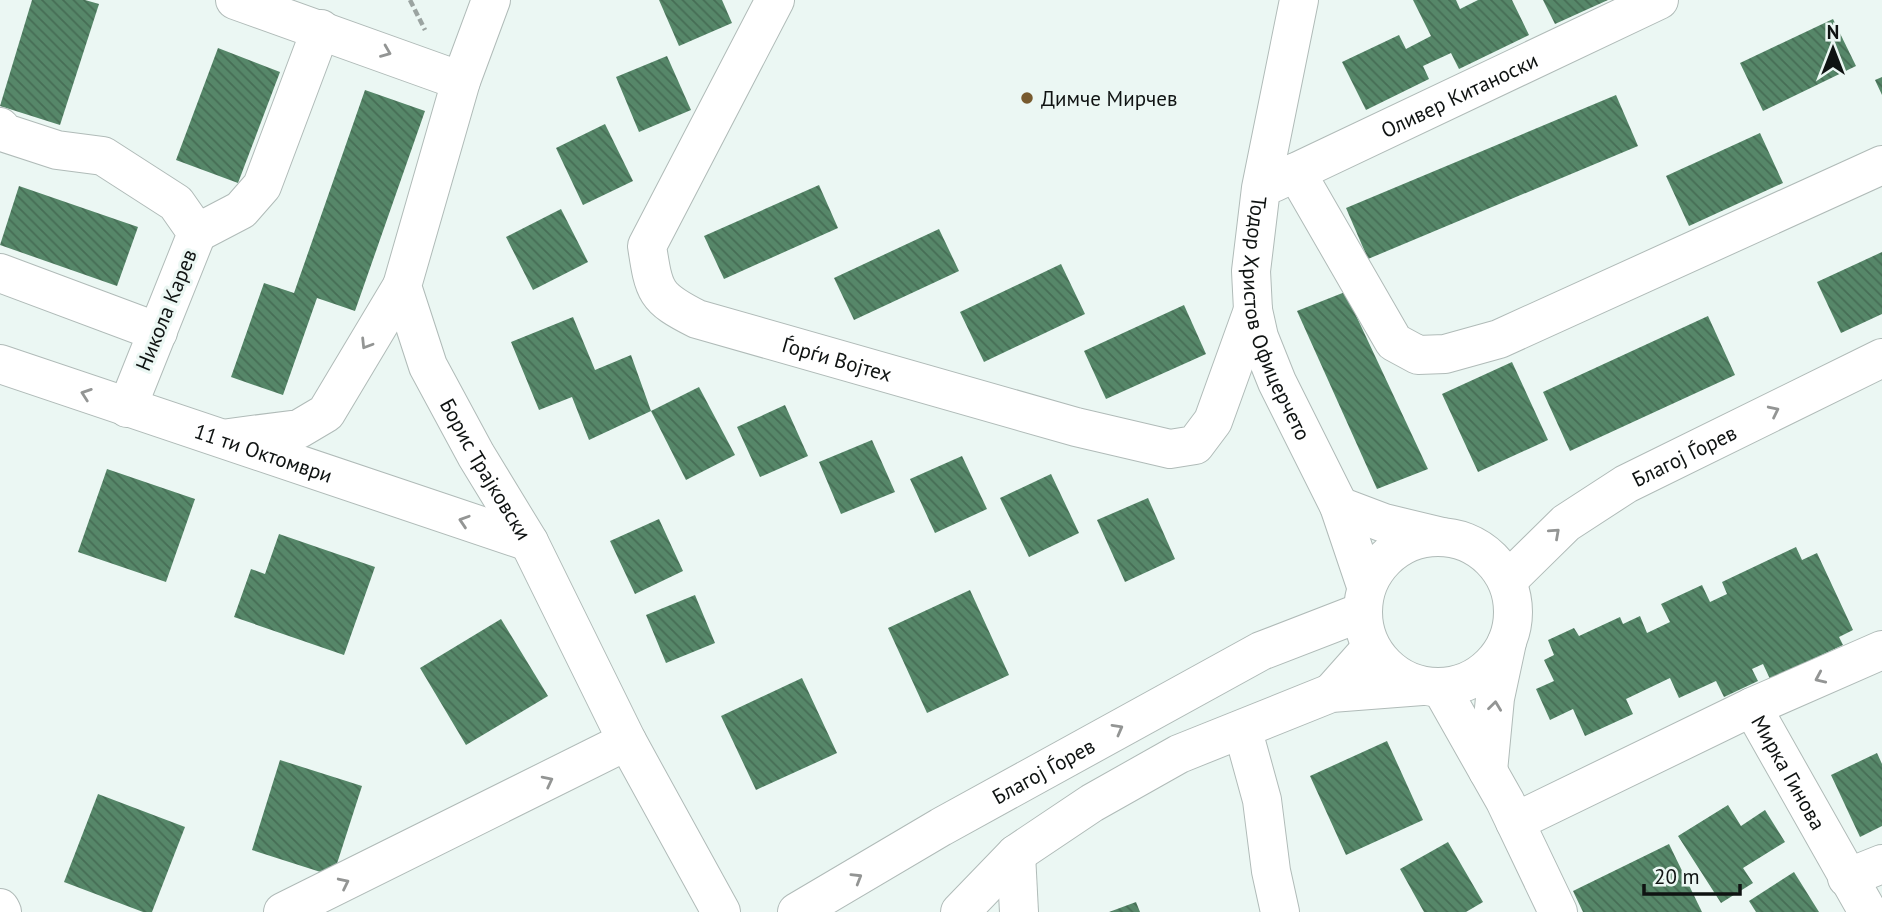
<svg xmlns="http://www.w3.org/2000/svg" width="1882" height="912" font-family="'PT Sans',sans-serif">
<style>
.building{fill:url(#building-back-hatch)}
.lines{fill:none;stroke-linecap:round;stroke-linejoin:round}
.minor-casing{stroke:#b0bbb8;stroke-width:40}
.major-casing{stroke:#b0bbb8;stroke-width:40}
.path{stroke:#9ba4a1;stroke-width:4.5;stroke-dasharray:7 3.5;stroke-linecap:butt}
.minor{stroke:#fff;stroke-width:38}
.major{stroke:#fff;stroke-width:38}
.oneway{stroke:#939594}
.poi-dot{fill:#775a2e;stroke:#ebf7f3;stroke-width:2.5}
.labels{text-anchor:middle;dominant-baseline:central;stroke-width:6;stroke-linejoin:round;paint-order:stroke}
.street-label{font-size:21px;fill:#0f1312;stroke:#ebf7f3}
.poi-label{font-size:21px;fill:#0f1312;stroke:#ebf7f3;text-anchor:start}
</style>
<defs>
<pattern id="building-back-hatch" width="6" height="6" patternUnits="userSpaceOnUse" patternTransform="scale(1.75)"><rect width="6" height="6" fill="#568769"/><path d="M-1 5l2 2M0 0l6 6M5-1l2 2" fill="none" stroke="#466d55"/></pattern>
</defs>
<rect width="100%" height="100%" fill="#ebf7f3"/>
<g class="building">
<path d="M32,0H85L99,4L60,125L0,106Z"/>
<path d="M659,0H722L732,23L679,46Z"/>
<path d="M1413,0H1456L1460,9L1478,0H1512L1529,35L1459,69L1451,53L1423,66L1429,79L1366,110L1342,62L1399,35L1406,49L1431,36Z"/>
<path d="M1543,0H1608L1555,24Z"/>
<path d="M1833,19L1856,66L1763,111L1740,63Z"/>
<path d="M218,48L280,72L238,183L176,160Z"/>
<path d="M667,56L691,110L639,132L616,77Z"/>
<path d="M1882,77V95L1875,80Z"/>
<path d="M365,90L425,111L355,311L317,298L283,395L231,377L264,283L294,293Z"/>
<path d="M1616,95L1638,146L1368,259L1346,208Z"/>
<path d="M605,124L633,181L583,205L556,148Z"/>
<path d="M1760,133L1783,183L1689,226L1666,176Z"/>
<path d="M819,185L838,228L724,279L704,236Z"/>
<path d="M19,186L138,227L117,286L0,245Z"/>
<path d="M561,209L588,262L533,290L506,237Z"/>
<path d="M939,229L959,271L854,320L834,278Z"/>
<path d="M1882,252V314L1841,333L1817,282Z"/>
<path d="M1061,264L1085,314L984,362L960,312Z"/>
<path d="M1345,292L1428,469L1377,489L1297,311Z"/>
<path d="M1184,305L1206,354L1106,399L1084,351Z"/>
<path d="M1708,316L1735,375L1570,451L1543,392Z"/>
<path d="M573,317L595,370L631,355L651,411L589,440L572,397L539,410L511,342Z"/>
<path d="M1512,362L1548,440L1478,472L1442,394Z"/>
<path d="M699,387L735,455L686,480L651,411Z"/>
<path d="M785,405L808,456L760,477L737,427Z"/>
<path d="M872,440L895,492L841,514L819,462Z"/>
<path d="M962,456L987,509L935,533L910,479Z"/>
<path d="M107,469L195,499L166,582L78,552Z"/>
<path d="M1051,474L1079,533L1029,557L1000,498Z"/>
<path d="M1148,498L1175,559L1125,582L1097,520Z"/>
<path d="M659,519L683,571L635,594L610,541Z"/>
<path d="M279,534L375,567L344,655L234,617L251,569L265,574Z"/>
<path d="M1796,547L1802,560L1817,553L1853,630L1839,637L1843,645L1770,679L1763,664L1752,669L1758,681L1724,697L1716,681L1679,698L1670,678L1626,699L1633,714L1585,736L1573,709L1550,720L1536,689L1554,681L1544,660L1554,655L1548,640L1574,628L1579,636L1620,617L1623,624L1640,616L1647,633L1670,622L1661,604L1702,585L1710,602L1727,594L1722,582Z"/>
<path d="M970,590L1009,675L927,713L888,628Z"/>
<path d="M695,595L715,643L666,663L646,615Z"/>
<path d="M501,619L548,696L466,745L420,668Z"/>
<path d="M802,678L837,753L756,790L721,716Z"/>
<path d="M1387,741L1423,820L1346,855L1310,776Z"/>
<path d="M1877,753L1882,764V826L1860,837L1831,775Z"/>
<path d="M280,760L362,786L333,876L252,850Z"/>
<path d="M98,794L185,827L152,912H143L64,882Z"/>
<path d="M1728,805L1741,826L1765,810L1785,842L1743,868L1753,883L1721,903L1678,836Z"/>
<path d="M1448,842L1483,902L1466,912H1424L1400,869Z"/>
<path d="M1669,844L1702,912H1583L1573,891Z"/>
<path d="M1794,872L1819,912H1756L1749,901Z"/>
<path d="M1136,902L1140,912H1109Z"/>
</g>
<g class="lines">
<defs>
<g id="minor">
<path d="M235,0L461,81"/>
<path id="s1" d="M491,0L461,81L402,286L428,366L476,455L529,542L627,741L721,912"/>
<path id="s2" d="M775,0L647,246C654,292 655,298 697,319L1076,427L1170,449L1195,445L1213,421L1253,310"/>
<path id="s3" d="M1299,0L1261,188L1251,271L1253,310L1259,337L1277,382L1339,506L1366,586"/>
<path d="M0,127L5,133L57,150L103,156L176,203L197,233L127,408"/>
<path d="M1296,172L1394,342L1418,355L1445,354L1499,339L1882,165"/>
<path id="s4" d="M1273,183L1659,0"/>
<path d="M197,233L241,210L262,186L321,29"/>
<path d="M0,273L158,332"/>
<path id="s5" d="M0,364L529,542"/>
<path d="M229,438L299,429L326,413L402,286"/>
<path d="M1339,506L1384,523L1442,537"/>
<path d="M1441,688L1505,801L1558,912"/>
<path d="M1331,693L1371,648"/>
<path id="s6" d="M1752,707L1868,912"/>
<path d="M1243,731L1262,800L1271,871L1280,912"/>
<path d="M1488,771L1495,698L1507,642"/>
<path d="M1515,822L1752,707L1882,650"/>
<path d="M1016,854L1019,912"/>
<path d="M1847,878L1882,864"/>
<path d="M0,908L2,912"/>
<path d="M283,912L627,741"/>
<path d="M960,912L1016,854L1092,803L1179,754L1331,693L1422,686"/>
</g>
<g id="major">
<circle cx="1438" cy="612" r="75"/>
<path id="s7" d="M1507,581L1566,523L1626,484L1882,358"/>
<path id="s8" d="M797,912L941,827L1261,651L1362,612"/>
</g>
</defs>
<use href="#minor" class="minor-casing"/>
<use href="#major" class="major-casing"/>
<path class="path" d="M410,0L425,30"/>
<use href="#minor" class="minor"/>
<use href="#major" class="major"/>
</g>
<defs><path id="oneway-chevron" d="M-2-3.5L2.5 0L-2 3.5" fill="none" stroke-width="1.6" stroke-linecap="round" stroke-linejoin="round" transform="scale(1.75)"/></defs>
<g class="oneway">
<use href="#oneway-chevron" transform="translate(386 52) rotate(22)"/>
<use href="#oneway-chevron" transform="translate(366 344) rotate(122)"/>
<use href="#oneway-chevron" transform="translate(86 394) rotate(-161)"/>
<use href="#oneway-chevron" transform="translate(1774 411) rotate(-26)"/>
<use href="#oneway-chevron" transform="translate(464 521) rotate(-162)"/>
<use href="#oneway-chevron" transform="translate(1555 533) rotate(-42)"/>
<use href="#oneway-chevron" transform="translate(1820 678) rotate(156)"/>
<use href="#oneway-chevron" transform="translate(1495 706) rotate(-83)"/>
<use href="#oneway-chevron" transform="translate(1118 729) rotate(-29)"/>
<use href="#oneway-chevron" transform="translate(548 781) rotate(-27)"/>
<use href="#oneway-chevron" transform="translate(857 878) rotate(-31)"/>
<use href="#oneway-chevron" transform="translate(344 883) rotate(-26)"/>
</g>
<circle class="poi-dot" cx="1027" cy="98" r="7"/>
<g class="labels">
<g class="street-label">
<text stroke="none"><textPath href="#s4" startOffset="206">Оливер Китаноски</textPath></text>
<text transform="translate(166 310) rotate(-68)">Никола Карев</text>
<text stroke="none"><textPath href="#s3" startOffset="327">Тодор Христов Офицерчето</textPath></text>
<text stroke="none"><textPath href="#s2" startOffset="518">Ѓорѓи Војтех</textPath></text>
<text stroke="none"><textPath href="#s5" startOffset="278">11 ти Октомври</textPath></text>
<text stroke="none"><textPath href="#s7" startOffset="219">Благој Ѓорев</textPath></text>
<text stroke="none"><textPath href="#s1" startOffset="502">Борис Трајковски</textPath></text>
<text stroke="none"><textPath href="#s8" startOffset="284">Благој Ѓорев</textPath></text>
<text stroke="none"><textPath href="#s6" startOffset="75">Мирка Гинова</textPath></text>
</g>
<g class="poi-label">
<text x="1041" y="98">Димче Мирчев</text>
</g>
</g>
<g transform="translate(1833 49)" stroke="#ebf7f3" stroke-width="5" paint-order="stroke">
<path d="M0-5L12 26L0 18L-12 26Z" fill="#0f1312"/>
<text y="-10" font-size="19" font-weight="bold" text-anchor="middle" fill="#0f1312">N</text>
</g>
<path d="M1644 884v10h96v-10" fill="none" stroke="#0f1312" stroke-width="3.5"/>
<text x="1654" y="884" font-size="21" fill="#0f1312" stroke="#ebf7f3" stroke-width="5" paint-order="stroke">20 m</text>
</svg>
